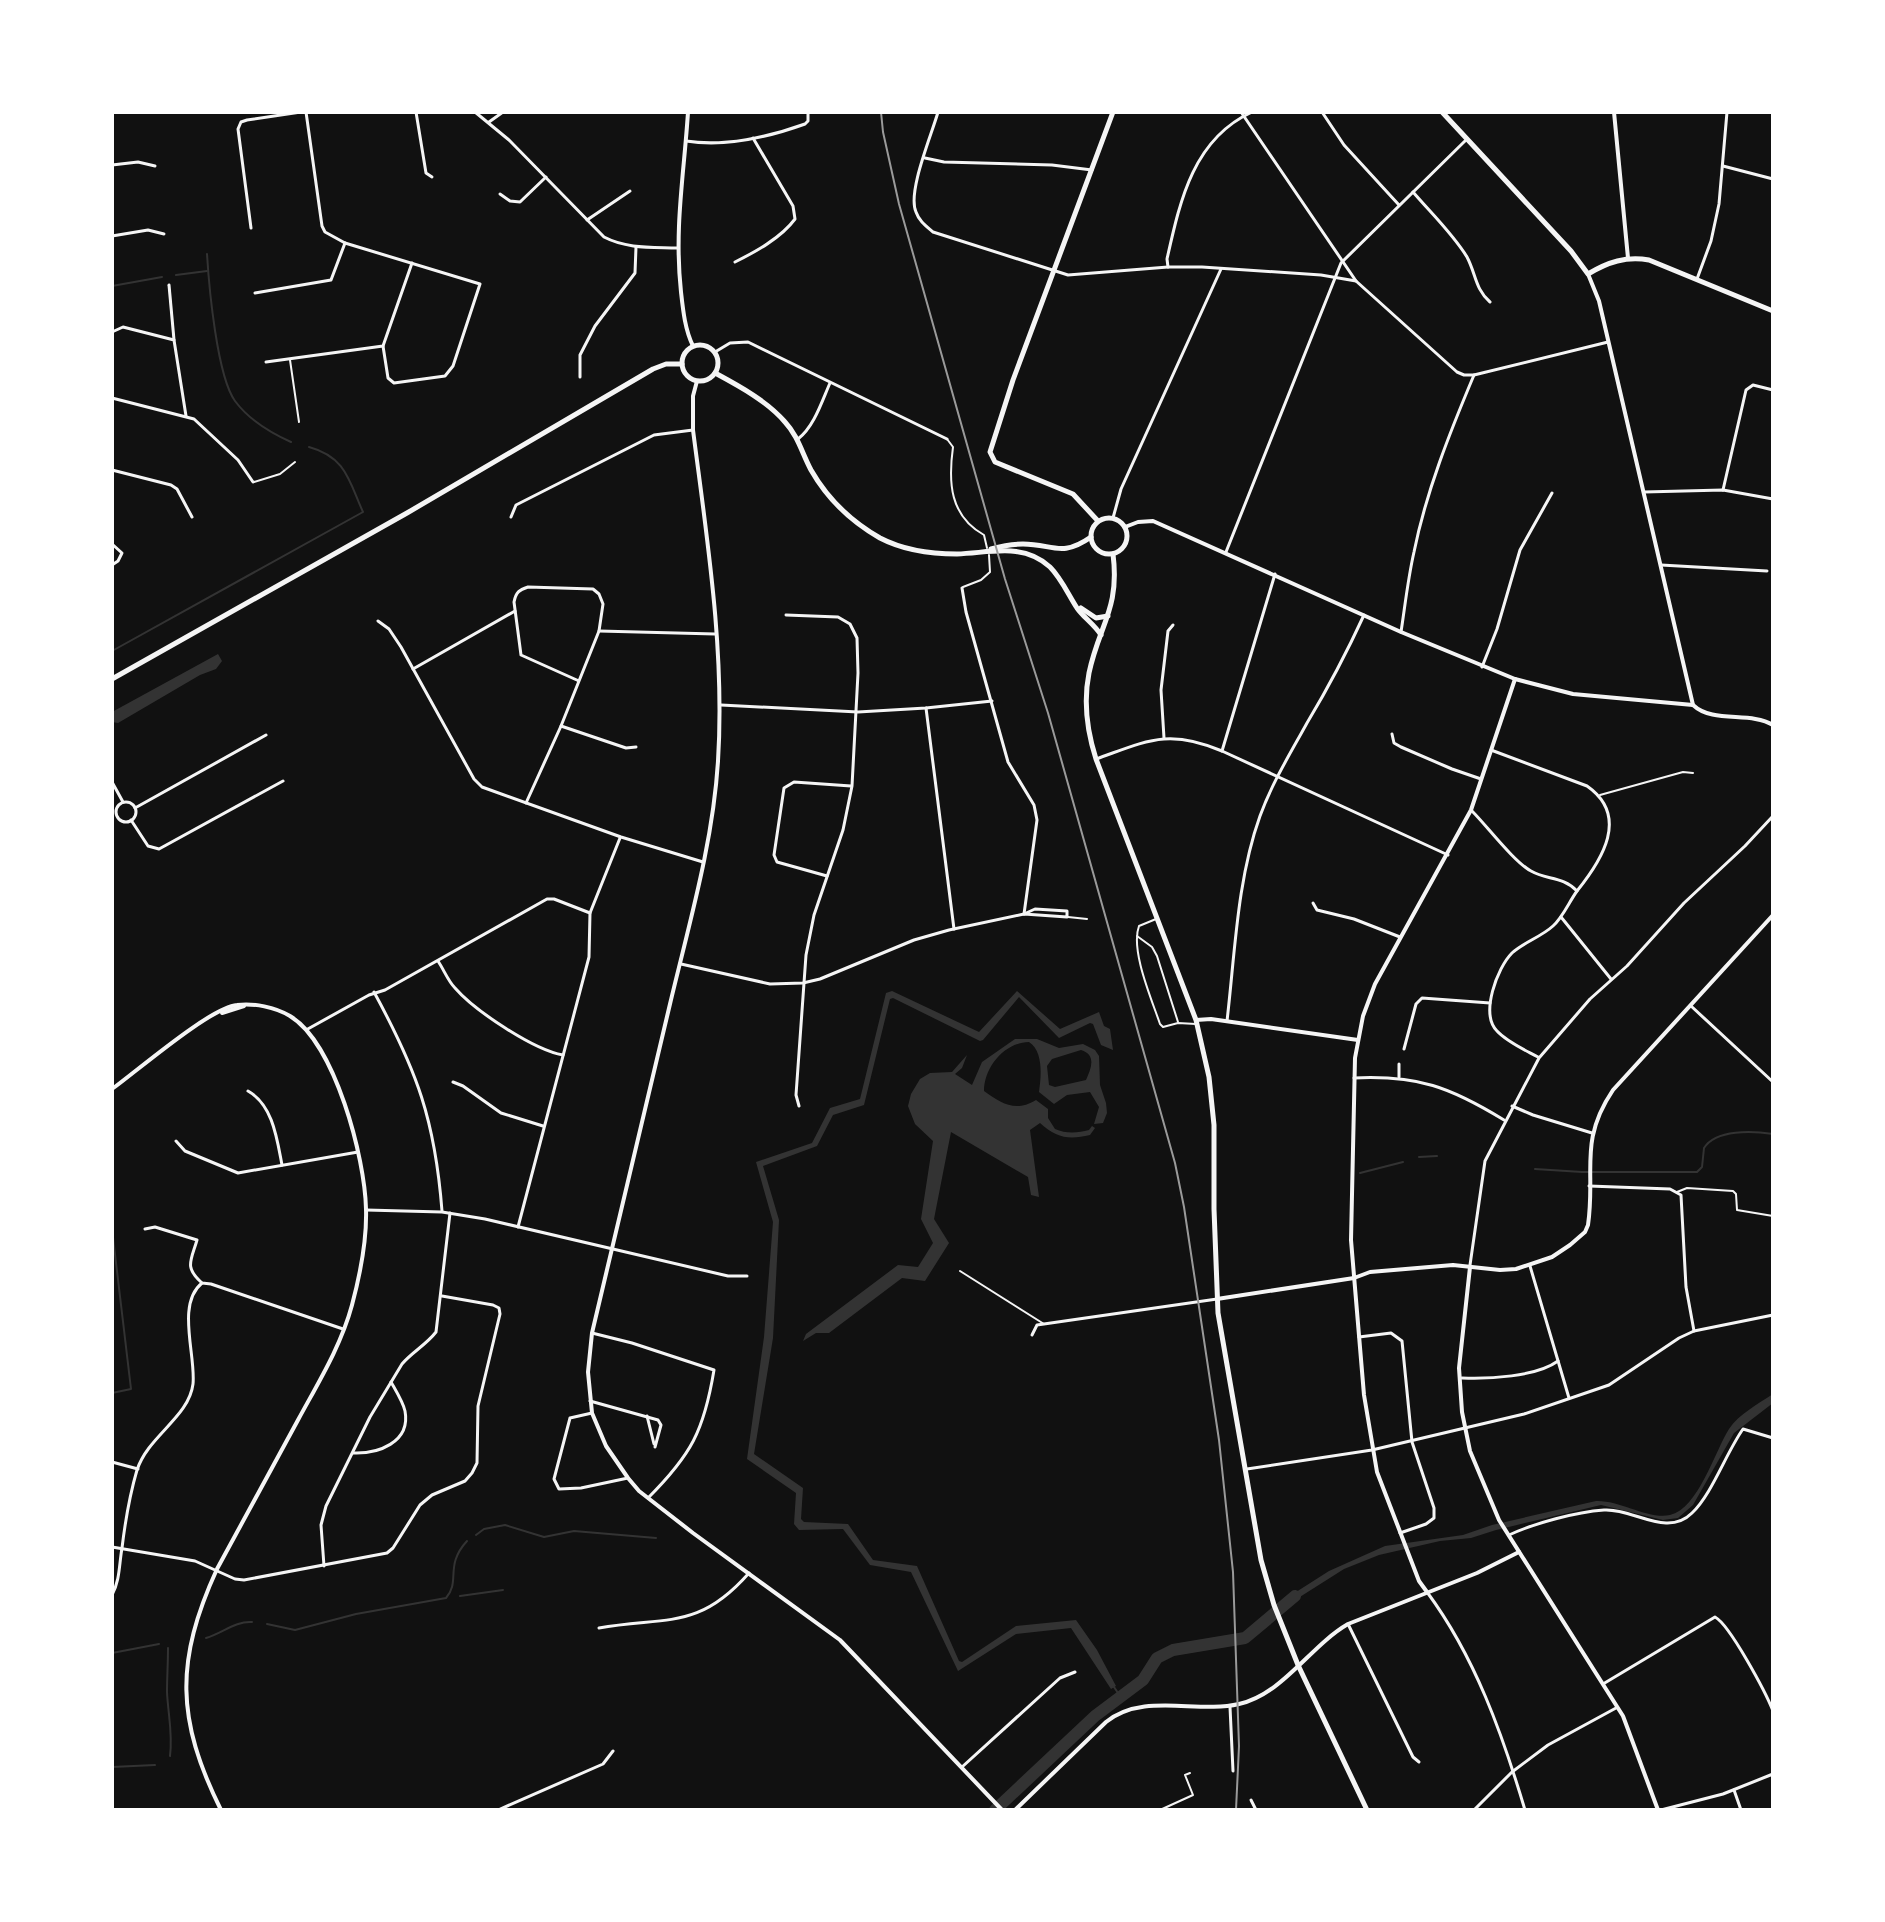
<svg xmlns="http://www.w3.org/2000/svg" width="1885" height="1922" font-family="Bitter,serif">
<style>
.water{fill:#333;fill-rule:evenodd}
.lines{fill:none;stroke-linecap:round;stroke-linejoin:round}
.stream{stroke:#333;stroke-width:2}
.river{stroke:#333;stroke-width:12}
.service{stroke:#f5f5f5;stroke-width:2}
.minor{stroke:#f5f5f5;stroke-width:3}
.tertiary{stroke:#f5f5f5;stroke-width:4}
.secondary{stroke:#f5f5f5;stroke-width:5}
.rail{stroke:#9a9a9a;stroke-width:2}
</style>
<rect width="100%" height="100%" fill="#111"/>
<g class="water">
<path d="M218,654L222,661L216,669L200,675L118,723L112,722V712Z"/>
<path d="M892,991L979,1032L1017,991L1060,1029L1099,1012L1104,1026L1110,1029L1113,1050L1101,1045L1093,1024L1090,1023L1059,1038L1019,997L983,1040L980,1041L893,998L890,999L864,1105L833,1115L817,1146L763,1166L779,1220L773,1338L754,1454L803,1488L801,1519L804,1522L848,1524L873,1560L917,1566L959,1661L962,1662L1016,1626L1076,1620L1097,1650L1116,1686L1111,1689L1071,1628L1016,1634L958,1671L911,1572L870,1565L843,1529L799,1530L794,1524L796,1493L747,1459L764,1337L773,1222L756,1162L812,1143L830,1108L860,1099L886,993Z"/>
<path d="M1015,1039H1037L1059,1048L1083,1044L1095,1050L1099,1056L1100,1085L1106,1103L1107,1113L1103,1123L1094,1124L1099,1107L1090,1092L1067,1095L1054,1104L1039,1092C1041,1077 1044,1052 1029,1042C1005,1042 984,1067 984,1091C1001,1103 1015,1113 1036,1100L1048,1109V1118L1055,1129C1066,1134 1078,1133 1089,1130L1092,1126L1095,1128L1090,1135C1069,1140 1056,1138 1040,1123L1030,1130L1039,1197L1031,1195L1028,1177L951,1132L934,1219L949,1243L925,1281L902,1278L829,1333H816L803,1341L806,1334L898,1265L918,1267L933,1243L921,1219L933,1141L915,1124L908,1106L911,1094L920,1079L930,1073L952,1072L967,1055L962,1068L955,1074L972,1085L982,1062ZM1081,1050C1097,1055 1091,1069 1086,1080L1055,1087L1049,1085L1047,1066L1052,1059Z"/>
<path d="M1773,1394V1403L1734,1433L1693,1505L1678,1518L1663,1520L1601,1505L1496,1530L1471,1538L1440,1541L1379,1555L1344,1569L1284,1607L1282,1601L1329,1571L1385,1546L1463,1535L1492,1525L1596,1501C1620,1500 1649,1520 1670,1515C1698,1509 1715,1451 1729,1429C1739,1414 1758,1404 1773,1394Z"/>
</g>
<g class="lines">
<g class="stream">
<path d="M207,254C209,287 217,376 235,401C249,420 271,433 291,442"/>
<path d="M176,275L207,271"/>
<path d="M112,286L162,277"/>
<path d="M112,651L363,512C349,481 346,457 309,447"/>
<path d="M1419,1157L1437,1156"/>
<path d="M1535,1169L1582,1172H1697L1702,1167L1704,1148C1716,1129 1753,1131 1773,1134"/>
<path d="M1360,1173L1403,1162"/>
<path d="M112,1229L131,1389L112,1393"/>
<path d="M476,1535L484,1529L505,1525L544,1537L574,1531L656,1538"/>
<path d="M460,1596L503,1590"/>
<path d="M267,1624L295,1630L356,1614L446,1598C461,1581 444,1566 467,1541"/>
<path d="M206,1638C223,1633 235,1621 252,1622"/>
<path d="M168,1648C168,1663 167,1678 167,1692C168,1714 173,1734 170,1756"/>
<path d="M112,1653L159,1644"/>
<path d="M1114,1687L1120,1696"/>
<path d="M112,1767L155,1765"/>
</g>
<path class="river" d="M995,1810L1095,1716L1143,1680L1157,1658L1173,1650L1245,1638L1295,1596"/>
<g class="service">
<path d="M290,360L299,422"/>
<path d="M947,439L953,447C948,483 950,516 984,535L987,548"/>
<path d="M254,482L280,474L295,462"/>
<path d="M963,587L981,580L990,572L989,555"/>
<path d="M1600,795L1683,772L1693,773"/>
<path d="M1068,917L1087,919"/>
<path d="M1156,919L1139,926C1130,950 1152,1000 1160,1024L1163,1027L1178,1023L1196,1024"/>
<path d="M1137,936L1152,947L1157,956L1178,1022"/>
<path d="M1677,1192L1687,1188L1733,1191L1736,1194L1737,1210L1773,1216"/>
<path d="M960,1271L1044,1324"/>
<path d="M1160,1810L1193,1795L1185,1775L1190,1773"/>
</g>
<g class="minor">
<path d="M306,112L322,226L325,232L345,243L480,284L453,366L445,376L394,383L388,378L383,346"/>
<path d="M416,112L426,173L432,177"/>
<path d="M475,112L509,140L604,237C627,249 652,247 677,248"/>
<path d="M938,112C932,134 907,192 916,212C919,221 926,226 933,232L1068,275L1168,267H1202L1321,275L1356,281"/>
<path d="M1241,112L1356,281L1457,372L1464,375H1474L1608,342"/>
<path d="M1322,112L1344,145L1399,205"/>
<path d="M489,122L503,112"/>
<path d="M686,141C724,147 769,137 805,124L808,121V112"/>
<path d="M925,158L944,162L1052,165L1092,170"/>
<path d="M112,165L138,162L155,166"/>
<path d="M1723,166L1773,179"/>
<path d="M1413,192C1431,213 1453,234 1467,257C1476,274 1475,289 1490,302"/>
<path d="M500,194L510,201L520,202L546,177"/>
<path d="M587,220L630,191"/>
<path d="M251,228L238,129L241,122L247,120L301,112"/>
<path d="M112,236L148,230L164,234"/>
<path d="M735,262C755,252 781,238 795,219L793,206L753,138"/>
<path d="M1168,267L1167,259C1180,201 1193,139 1252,112"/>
<path d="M1697,279L1711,241L1719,204L1727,112"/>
<path d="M169,285L174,340"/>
<path d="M255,293L331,280L345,243"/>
<path d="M112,332L123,327L174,340L186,416"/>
<path d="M715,352L730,343L748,342L947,439"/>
<path d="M266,362L383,346L412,263"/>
<path d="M580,377V355L595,326L635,273L636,247"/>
<path d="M112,398L194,419L238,460L253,482"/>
<path d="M798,439C814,427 822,401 830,383"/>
<path d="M112,470L171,485L177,489L192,517"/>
<path d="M1723,490L1746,390L1753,385L1773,390"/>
<path d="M1644,492L1723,490L1773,499"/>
<path d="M511,517L516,505L654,435L693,430"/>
<path d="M1113,518L1121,489L1221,269"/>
<path d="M112,544L122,553L118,561L112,565"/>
<path d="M1226,552L1341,263L1467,139"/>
<path d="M1661,565L1767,571"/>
<path d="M962,588L966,612L1008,762L1034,805L1037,820L1024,914"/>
<path d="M786,615L838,617L850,624L857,638L858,673L852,786L843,830L814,915L806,955L796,1095L799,1106"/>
<path d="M378,621L389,629L401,647L474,779L482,787L621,837L703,862"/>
<path d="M599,631L715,634"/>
<path d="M1401,632C1405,606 1408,578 1414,552C1426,492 1450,432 1474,375"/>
<path d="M1482,667L1497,629L1520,550L1552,493"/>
<path d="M413,669L515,611"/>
<path d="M721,705L858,712L926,708L992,701"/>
<path d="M926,708L954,929"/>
<path d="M561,726L626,748L636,747"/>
<path d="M1392,734L1394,743L1401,747L1452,769L1481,779"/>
<path d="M1164,738L1161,690L1168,631L1173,625"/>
<path d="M1491,750L1587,786C1630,816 1602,860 1577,891C1569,902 1563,917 1553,926C1541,937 1524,942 1512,953C1497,968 1480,1014 1497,1031C1507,1042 1525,1050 1538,1057"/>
<path d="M1222,751L1275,574"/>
<path d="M1096,759C1147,741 1168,728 1222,751L1448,855"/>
<path d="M112,782L123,802"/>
<circle cx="126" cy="812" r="10"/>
<path d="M526,803L561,726L599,631L603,604L599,594L593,589L528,587C519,590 516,592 514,602L521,655L579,681"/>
<path d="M135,808L266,735"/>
<path d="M1472,811C1487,826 1514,862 1531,871C1546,880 1563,876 1577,891"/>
<path d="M131,820L148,846L159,849L283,781"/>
<path d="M827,876L777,862L774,855L784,788L794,782L851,786"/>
<path d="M1313,903L1317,910L1354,919L1400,937"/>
<path d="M1561,917L1611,979"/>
<path d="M438,961C444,970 448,981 455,988C475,1011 534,1050 563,1055"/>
<path d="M681,964L770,984L803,983L820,979L914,940L949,930L1024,914L1035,909L1067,911V917L1024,914"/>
<path d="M374,992C417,1071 435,1120 442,1211"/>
<path d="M1691,1006L1773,1082"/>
<path d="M1227,1021C1235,953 1237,880 1260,816C1272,783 1290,754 1307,723C1328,688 1347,652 1364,615"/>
<path d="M306,1030L369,995L385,990L547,899H554L590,913"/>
<path d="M1404,1049L1416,1004L1422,998L1490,1003"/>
<path d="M1399,1064V1077"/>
<path d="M1354,1078C1418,1075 1450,1087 1504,1120"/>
<path d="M453,1082L463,1086L501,1113L543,1126"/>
<path d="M248,1091C273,1105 277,1139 282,1165"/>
<path d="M1512,1106L1533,1115L1592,1133"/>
<path d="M176,1141L185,1151L238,1173L358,1152"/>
<path d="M1589,1186L1670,1189L1681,1195L1686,1287L1694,1331"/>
<path d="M366,1210L442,1212L485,1219L728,1276H747"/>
<path d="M518,1227L589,957L590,913L620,838"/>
<path d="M145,1229L155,1227L197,1240C191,1261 184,1267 202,1283L211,1284L343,1329"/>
<path d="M1470,1265L1485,1161L1539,1058L1590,999L1627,966L1684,903L1745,846L1773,816"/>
<path d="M1530,1266L1569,1398"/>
<path d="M592,1333L632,1343L714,1370C704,1431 691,1455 648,1498"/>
<path d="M1032,1335L1037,1325L1217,1299"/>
<path d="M1359,1337L1391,1333L1402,1341L1412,1442L1434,1508V1518L1426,1524L1400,1533"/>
<path d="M1462,1378C1488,1379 1536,1377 1558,1361"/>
<path d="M590,1401L658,1420L661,1425L655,1447"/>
<path d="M592,1413L570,1418L554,1479L559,1489L581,1488L628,1478"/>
<path d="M647,1416L654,1444"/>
<path d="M353,1453C377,1454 411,1443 405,1411C403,1402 396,1391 391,1382"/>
<path d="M112,1462L138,1469"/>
<path d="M1247,1469L1372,1450L1524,1414L1609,1385L1679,1338L1694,1331L1773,1315"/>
<path d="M1509,1535C1535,1523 1576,1512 1604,1510C1633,1508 1667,1538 1692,1513C1712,1494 1726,1453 1743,1429L1773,1438"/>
<path d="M112,1547L195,1561L235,1579L244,1580L387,1553L393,1548L420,1505L432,1495L465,1481L472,1473L477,1463L478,1406L500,1314L499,1308L493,1305L442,1296"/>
<path d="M324,1566L321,1525L326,1506L370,1417L402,1364C412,1352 426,1345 436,1332L450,1213"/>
<path d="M1427,1592C1475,1657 1502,1733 1525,1810"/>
<path d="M112,1595C120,1580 119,1565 122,1548C125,1523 130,1494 137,1470C148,1436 189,1417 193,1384C196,1355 176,1304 202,1283"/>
<path d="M1348,1624L1413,1757L1419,1762"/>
<path d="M599,1628C666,1616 698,1631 749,1573"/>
<path d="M1603,1684L1715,1617C1730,1625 1766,1693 1773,1711"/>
<path d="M1230,1707L1233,1771"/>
<path d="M962,1767L1060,1678L1075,1672"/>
<path d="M1734,1790L1741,1810"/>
<path d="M1251,1800L1256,1810"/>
<path d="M498,1810L603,1764L613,1751"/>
<path d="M1474,1810L1512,1772L1548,1745L1616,1708"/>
<path d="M1661,1810L1723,1794L1773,1774"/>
</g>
<g class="tertiary">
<path d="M688,112C684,175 674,228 681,292C683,310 685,330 693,346"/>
<path d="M1614,112L1628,258"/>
<path d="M1588,274L1599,301L1693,705"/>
<path d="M697,381L693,396V430C707,539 725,651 718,761C713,843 689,924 670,1004C644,1113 619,1223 592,1333L588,1372L592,1413L606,1446L628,1478L639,1491L693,1533L840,1640L1002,1810"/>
<path d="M1125,527L1138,522L1153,521L1401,632L1515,679L1573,694L1693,705C1713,724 1750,711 1773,725"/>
<path d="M222,1013L244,1006"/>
<path d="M1196,1020L1211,1019L1358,1040"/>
<path d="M112,1089C137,1071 211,1007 237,1005C254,1003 275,1007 290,1016C335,1043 365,1158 366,1209C367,1240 360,1275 352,1305C341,1346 318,1383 298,1420C271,1470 244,1520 217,1569C175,1661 176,1719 221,1810"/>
<path d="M1470,1267L1459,1368L1462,1412L1470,1451L1499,1520L1623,1716L1658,1810"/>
<path d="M1217,1299L1354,1278L1370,1272L1453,1265L1500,1270L1516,1269L1552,1257L1570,1245L1585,1232L1588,1225C1596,1171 1578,1142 1613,1090L1773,915"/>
<path d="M1427,1592L1419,1581L1377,1472L1364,1395L1351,1240L1355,1058L1363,1016L1375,984L1471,810L1515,679"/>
<path d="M1015,1810L1106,1722C1144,1692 1196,1714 1239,1704C1283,1694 1310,1646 1348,1624L1477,1573L1519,1552"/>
</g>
<g class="secondary">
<path d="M1442,112L1571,251L1588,274C1608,262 1626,256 1649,260L1773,311"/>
<circle cx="700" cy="363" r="18"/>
<path d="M715,373C739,386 767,401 785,422C798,436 802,453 811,470C827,498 852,522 880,538C903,550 930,554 957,554C990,553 1023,542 1050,567C1061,578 1068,594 1077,608C1084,618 1094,624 1101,635"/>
<circle cx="1109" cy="536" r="18"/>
<path d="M1098,521L1073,494L995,462L990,452L1013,380L1113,112"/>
<path d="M991,549C1002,546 1012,544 1023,544C1053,544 1061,558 1091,537"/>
<path d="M1113,554C1120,609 1099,625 1089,673C1083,703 1087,731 1096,759L1196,1020L1209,1077L1214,1125V1209L1218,1313L1261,1560L1274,1605L1298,1665L1367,1810"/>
<path d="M1081,608L1096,618L1108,616"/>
<path d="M112,679L407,513L653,369L666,364H682"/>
</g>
<path class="rail" d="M881,112L883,132L899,204L1005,579L1048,713L1175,1163L1184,1207L1219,1440L1233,1572L1239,1746L1236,1810"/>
</g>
<rect width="1885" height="1922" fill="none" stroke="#ffffff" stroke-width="228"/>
</svg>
